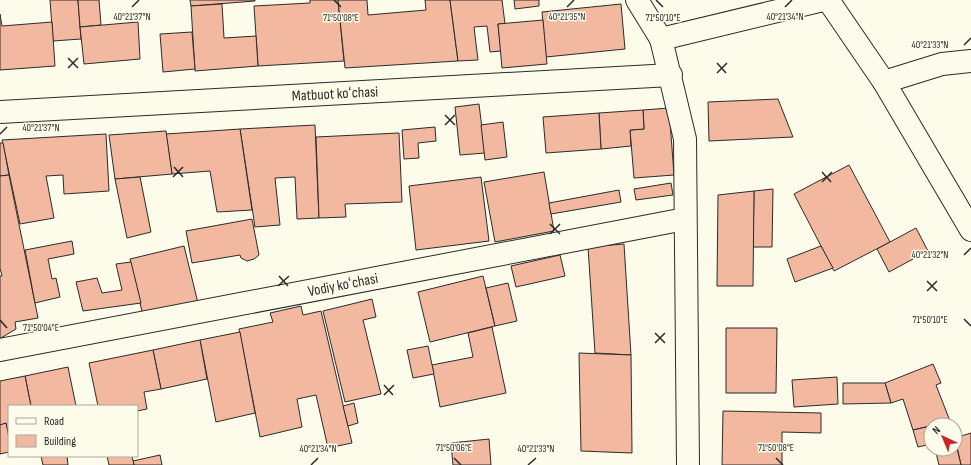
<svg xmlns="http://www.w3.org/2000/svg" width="971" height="465" font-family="'Sofia Sans Condensed',sans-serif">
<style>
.building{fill:#f2b8a0;stroke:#2b2b2b}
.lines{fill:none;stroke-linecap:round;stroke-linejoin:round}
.minor-casing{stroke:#2b2b2b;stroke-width:24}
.minor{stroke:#fdfbea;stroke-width:22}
.ticks{fill:none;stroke:#2b2b2b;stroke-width:1.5}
.labels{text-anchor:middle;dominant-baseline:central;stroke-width:3;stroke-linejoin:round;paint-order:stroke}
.street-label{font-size:15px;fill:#2b2b2b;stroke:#fdfbea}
.ticks-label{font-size:10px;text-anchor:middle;fill:#2b2b2b;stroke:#fdfbea;stroke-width:3;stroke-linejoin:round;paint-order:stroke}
</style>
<rect width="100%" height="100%" fill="#fdfbea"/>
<g class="building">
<path d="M50,0H78L81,39L53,41Z"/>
<path d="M78,0H99L101,25L80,27Z"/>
<path d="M190,0H255V1L191,6Z"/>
<path d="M310,0H338L344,61L258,66L254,6L310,3Z"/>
<path d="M338,0H367L368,15L426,10L425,0H450L458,61L345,68Z"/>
<path d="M450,0H502L505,24H498L501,51L490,52L487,26L474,27L478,60L458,61Z"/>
<path d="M514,0H539V6L515,9Z"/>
<path d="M222,4L224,38L256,36L258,66L195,71L191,6Z"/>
<path d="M621,4L625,49L546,57L542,12Z"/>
<path d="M0,14L2,26L52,22L55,66L0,70Z"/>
<path d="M543,20L547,64L502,68L498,24Z"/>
<path d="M138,22L140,59L84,64L80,27Z"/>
<path d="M192,32L195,69L163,72L160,34Z"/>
<path d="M778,99L793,137L709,141L708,102Z"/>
<path d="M479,104L485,153L460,155L455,107Z"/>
<path d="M669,108L674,175L634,178L630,130L644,129L643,110Z"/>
<path d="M643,110L644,129L630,130L631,146L601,149L599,113Z"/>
<path d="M599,113L601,149L546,153L543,117Z"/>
<path d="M503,122L507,157L485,160L481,125Z"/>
<path d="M315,125L319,218L297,219L295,177L275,178L280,225L255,227L240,129Z"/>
<path d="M435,127L436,141L418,143L419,158L404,159L402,130Z"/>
<path d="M240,129L252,210L217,212L210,171L172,174L166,134Z"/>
<path d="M166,131L172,174L115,179L109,135Z"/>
<path d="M399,133L402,202L345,204L346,217L319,218L316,137Z"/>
<path d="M106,134L109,191L64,194L63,175L46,176L54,218L20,224L2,140Z"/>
<path d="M0,143H3L9,175L0,176Z"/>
<path d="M849,165L890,242L834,271L794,194Z"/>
<path d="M544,172L554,231L495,242L484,182Z"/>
<path d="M9,175L38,318L15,322L16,329L1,338H0V276H2L0,268V176Z"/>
<path d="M140,177L151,232L127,238L115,179Z"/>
<path d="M481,177L489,241L416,250L409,186Z"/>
<path d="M671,183L673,195L636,200L634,189Z"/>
<path d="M773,189L772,247H753L754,191Z"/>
<path d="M619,190L621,202L551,214L549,203Z"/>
<path d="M754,191L753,286H717L718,195Z"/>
<path d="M252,219L259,255L254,259L247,261L241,258L240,255L192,263L186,231Z"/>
<path d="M916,228L928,251L889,272L877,249Z"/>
<path d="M72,241L74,254L48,259L52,279L56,278L60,297L35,303L25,250Z"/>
<path d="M624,244L631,355L595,353L588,247Z"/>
<path d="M184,246L198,303L143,316L130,259Z"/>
<path d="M821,246L833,268L795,282L787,259Z"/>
<path d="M560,255L565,276L516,287L511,266Z"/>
<path d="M131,262L141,303L83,311L76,282L97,278L102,293L122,290L116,264Z"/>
<path d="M483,276L495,326L430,342L418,292Z"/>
<path d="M508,283L517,321L495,326L486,288Z"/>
<path d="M372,299L376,317L363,320L381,394L345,402L323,311Z"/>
<path d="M301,306L303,315L321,311L352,443L328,448L316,395L297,399L302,427L260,437L239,329L273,322L270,313Z"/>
<path d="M492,327L506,393L440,407L432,365L473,357L468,333Z"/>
<path d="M726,328H777L776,393H726Z"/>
<path d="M240,332L255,413L216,422L200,340Z"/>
<path d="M200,340L207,379L161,389L153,350Z"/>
<path d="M428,346L434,374L413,378L407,350Z"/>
<path d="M153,350L161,389L144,392L147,409L137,411V406H98L89,363Z"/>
<path d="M579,353L631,355L632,453L581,451Z"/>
<path d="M933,364L941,383L936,385L950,421L913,430L903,399L891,403L885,383Z"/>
<path d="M68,367L76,406H31L25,376Z"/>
<path d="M25,376L31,406H9V438L6,423L0,425V381Z"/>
<path d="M837,377L838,404L794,407L792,380Z"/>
<path d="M843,383H885L891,403L843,404Z"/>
<path d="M354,403L358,423L348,426L343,406Z"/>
<path d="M723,411L821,413V433L782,432V465H722Z"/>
<path d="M6,423L9,438V452L0,454V425Z"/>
<path d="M931,426V444L918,447L913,430Z"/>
<path d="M971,433V465H961L955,438Z"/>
<path d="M489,439L491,465H453L451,443Z"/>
<path d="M955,440L961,465H939L935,449H955Z"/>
<path d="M160,455L162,465H134L133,461Z"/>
<path d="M41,456H67L68,465H43Z"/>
<path d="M107,456H132L134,465H109Z"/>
</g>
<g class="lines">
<defs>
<g id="minor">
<path d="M637,0L661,39"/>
<path d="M828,0L884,82L971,230"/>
<path d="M884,82L942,64L971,61"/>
<path d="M0,112L671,75"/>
<path d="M0,350L685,219"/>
<path d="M688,465L685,139L661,39L823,0"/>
</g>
</defs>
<use href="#minor" class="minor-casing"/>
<use href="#minor" class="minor"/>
</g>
<path class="ticks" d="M334,0L341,7M656,0L663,7M132,7L139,0M567,7L574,0M785,7L792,0M964,45L971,38M68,58L78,68M717,63L726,73M68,68L78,58M717,73L727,63M445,115L455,125M445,125L455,115M0,134L7,127M174,167L183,177M822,172L831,182M173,177L183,167M822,182L832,172M550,224L560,234M550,234L560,224M964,255L971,248M279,276L288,286M927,281L937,291M278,286L289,276M927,291L937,281M964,319L971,326M0,320L7,328M655,333L665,343M655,343L665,333M384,385L393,395M384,395L394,385M454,458L461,465M776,458L783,465M311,465L318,458M528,465L536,458"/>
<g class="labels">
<g class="street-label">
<text transform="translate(335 94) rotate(-3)">Matbuot koʻchasi</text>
<text transform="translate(343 285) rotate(-11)">Vodiy koʻchasi</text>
</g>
</g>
<g class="ticks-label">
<text x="132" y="20">40°21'37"N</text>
<text x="567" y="20">40°21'35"N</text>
<text x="785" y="20">40°21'34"N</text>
<text x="341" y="21">71°50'08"E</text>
<text x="663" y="21">71°50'10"E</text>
<text x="930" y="48">40°21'33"N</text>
<text x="41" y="131">40°21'37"N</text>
<text x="930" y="258">40°21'32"N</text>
<text x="930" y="323">71°50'10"E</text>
<text x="41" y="331">71°50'04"E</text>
<text x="454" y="451">71°50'06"E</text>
<text x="776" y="451">71°50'08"E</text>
<text x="318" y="452">40°21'34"N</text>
<text x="536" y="452">40°21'33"N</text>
</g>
<rect x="8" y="405" width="130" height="52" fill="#fdfbea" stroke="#a9a89e"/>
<rect x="16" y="418" width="20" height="6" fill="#fdfbea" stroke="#a9a89e"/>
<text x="44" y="425" font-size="12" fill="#2b2b2b">Road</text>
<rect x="16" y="435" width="20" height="12" fill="#f2b8a0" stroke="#a9a89e"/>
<text x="44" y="445" font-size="12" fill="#2b2b2b">Building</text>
<g transform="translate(943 437) rotate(316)"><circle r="19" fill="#fdfbea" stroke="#a9a89e"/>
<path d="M0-3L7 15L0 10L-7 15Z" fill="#c62828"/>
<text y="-6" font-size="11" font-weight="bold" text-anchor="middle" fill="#2b2b2b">N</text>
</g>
</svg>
